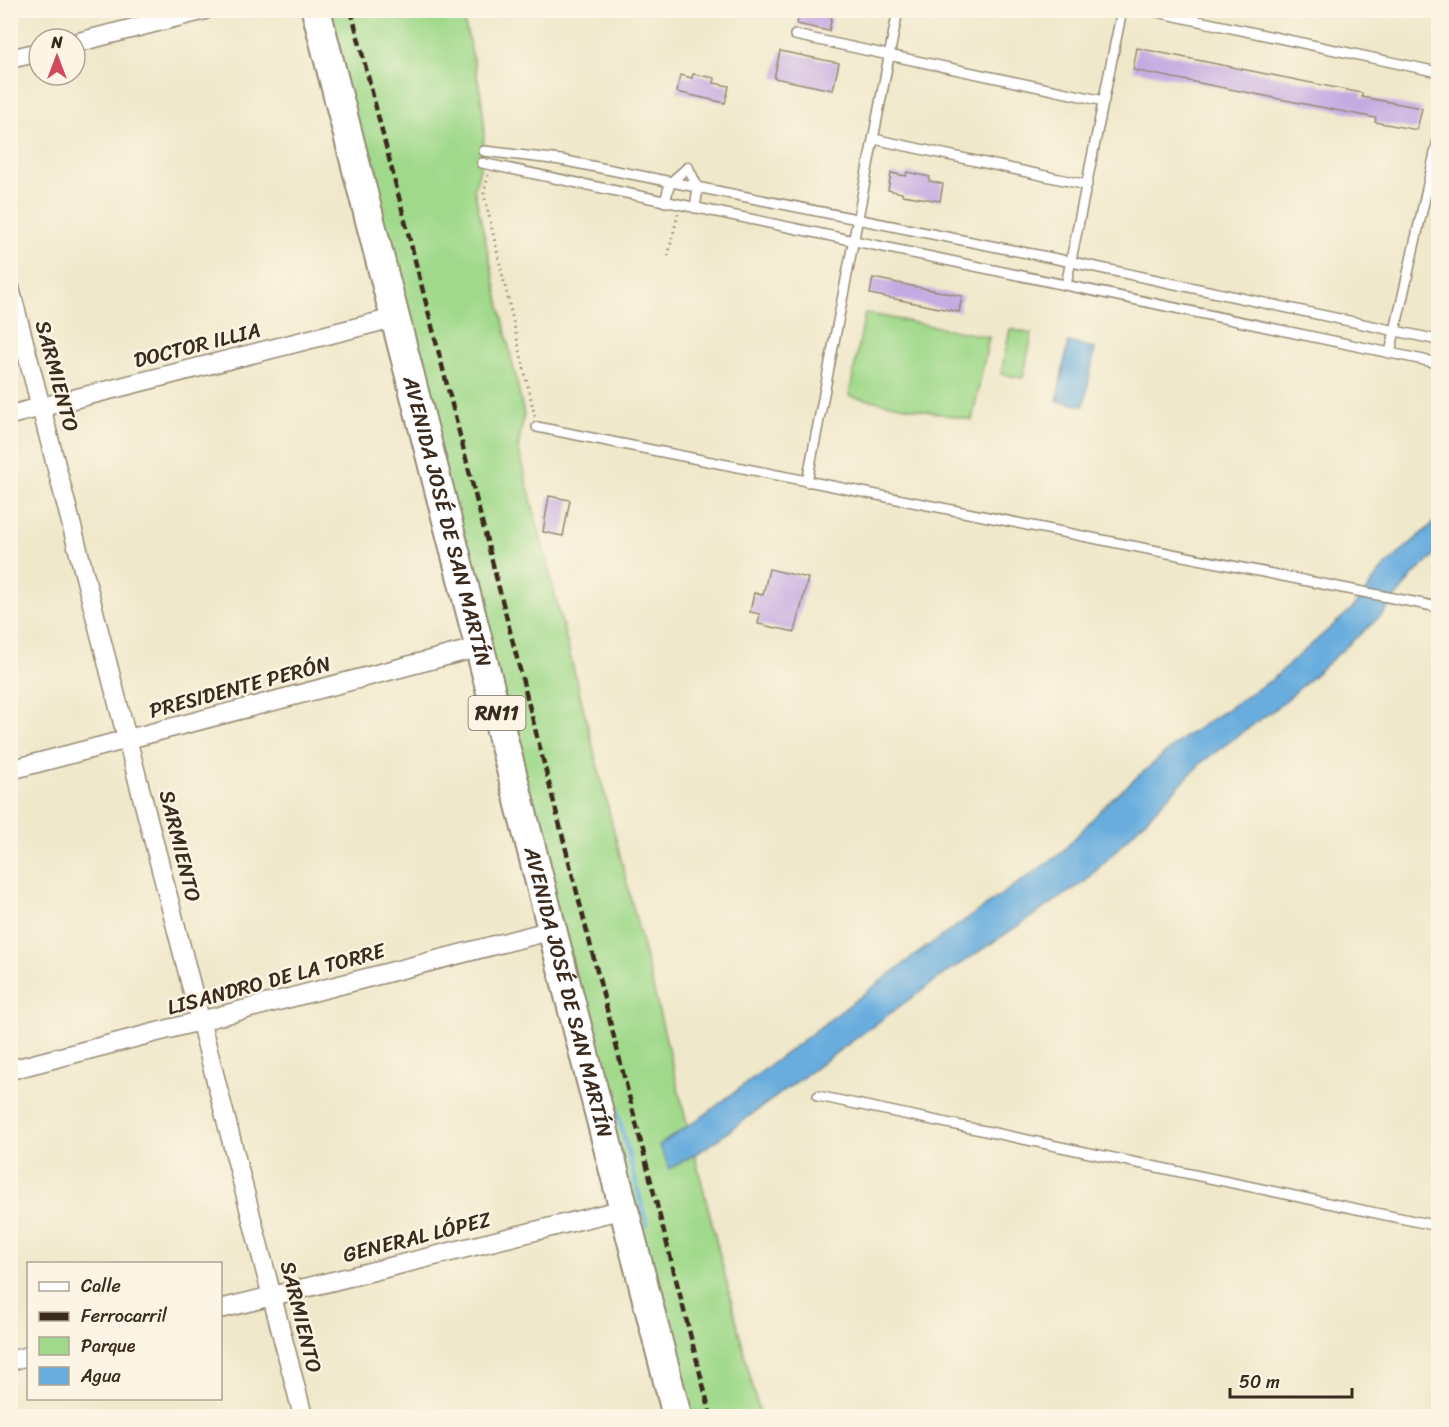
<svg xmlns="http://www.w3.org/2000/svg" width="1449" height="1427" font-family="Sriracha,sans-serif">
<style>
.green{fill:#a0d98b;stroke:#6e8254;stroke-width:1.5}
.water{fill:#69adde;stroke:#526c7e;stroke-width:1.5}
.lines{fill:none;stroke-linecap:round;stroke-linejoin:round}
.stream{stroke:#69adde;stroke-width:4.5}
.building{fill:#c4a9e2}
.lane-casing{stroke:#968974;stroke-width:12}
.street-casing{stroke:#968974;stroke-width:21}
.primary-casing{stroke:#968974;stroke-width:32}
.path{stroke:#968974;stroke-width:3;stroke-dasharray:1.5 4.5;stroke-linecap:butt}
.lane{stroke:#fff;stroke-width:9}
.street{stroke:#fff;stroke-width:18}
.primary{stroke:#fff;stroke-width:28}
.rail{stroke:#3b2a1e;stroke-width:4.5;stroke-dasharray:9 4.5;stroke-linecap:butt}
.labels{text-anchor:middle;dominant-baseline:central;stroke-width:5;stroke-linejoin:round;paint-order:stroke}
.shield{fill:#fcf5e5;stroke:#75675a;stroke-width:1.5}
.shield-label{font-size:20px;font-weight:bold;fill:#3b2a1e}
.street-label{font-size:21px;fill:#3b2a1e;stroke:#fcf5e5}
</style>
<rect width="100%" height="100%" fill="#fcf5e5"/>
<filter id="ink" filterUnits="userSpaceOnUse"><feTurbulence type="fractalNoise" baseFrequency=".0167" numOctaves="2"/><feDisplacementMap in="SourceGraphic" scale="12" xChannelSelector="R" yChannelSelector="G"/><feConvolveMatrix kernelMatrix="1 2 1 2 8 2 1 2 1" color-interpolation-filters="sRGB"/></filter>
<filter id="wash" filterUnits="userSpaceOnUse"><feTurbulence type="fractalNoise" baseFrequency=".008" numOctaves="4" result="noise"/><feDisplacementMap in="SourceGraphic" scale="24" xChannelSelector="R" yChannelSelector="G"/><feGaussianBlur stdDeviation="1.35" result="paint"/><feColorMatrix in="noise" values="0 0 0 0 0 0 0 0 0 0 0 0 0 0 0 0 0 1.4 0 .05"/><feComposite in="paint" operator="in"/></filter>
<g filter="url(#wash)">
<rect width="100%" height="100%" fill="#f0e8ca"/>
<g class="green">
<path d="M316,11H462C475,72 497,127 474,189L524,415L518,447L760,1416H677Z"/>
<path d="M865,313L989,337L972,420L849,396Z"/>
<path d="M1010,329L1032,334L1023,378L1001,374Z"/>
</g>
<g class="water">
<path d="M1068,342L1095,348L1084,406L1057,401Z"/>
<path d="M1438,519V552L1413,575L1384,613L1283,703L1202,762L1086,881L940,977L707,1147L670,1169L659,1145L699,1119L915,955L1061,853L1109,801L1183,738L1270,681L1355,606L1383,568Z"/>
</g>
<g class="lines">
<path class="stream" d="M615,1103L647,1225"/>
</g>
<g id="blocks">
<g class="building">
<path d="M800,10H833L829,31L797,24Z"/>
<path d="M1137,48L1362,93V97L1422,108L1417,130L1375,122L1376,118L1133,70Z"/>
<path d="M780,51L839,63L833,90L774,78Z"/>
<path d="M693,74L715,78L714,83L729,86L725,103L677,92L680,75L692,78Z"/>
<path d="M907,172L930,177L929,181L943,184L940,201L902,195V193L888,190L891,173L906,176Z"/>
<path d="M873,278L962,296L959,312L870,294Z"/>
<path d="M549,496L570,500L563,536L543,532Z"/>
<path d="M769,569L808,578L795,632L758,624L760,614L750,612L754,593L763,595Z"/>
</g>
</g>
</g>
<g filter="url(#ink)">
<use href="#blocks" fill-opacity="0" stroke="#968974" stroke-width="1.5"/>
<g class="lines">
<defs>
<g id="lane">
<path d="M1147,10L1438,72"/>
<path d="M795,35L1104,101"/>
<path d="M874,139L1087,185"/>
<path d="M484,151L561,160L1072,262L1438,340"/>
<path d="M482,163L1438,363"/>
<path d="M665,202L670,183L688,167L698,188L695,208"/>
<path d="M1066,285L1122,10"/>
<path d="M1390,353L1438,140"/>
<path d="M537,427L1438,607"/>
<path d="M807,482L898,10"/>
<path d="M818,1096L1438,1226"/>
</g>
<g id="street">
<path d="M75,43L205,10"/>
<path d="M10,59L39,52"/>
<path d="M10,288L303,1416"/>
<path d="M10,415L394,318"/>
<path d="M10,770L480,647"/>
<path d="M10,1070L553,930"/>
<path d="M220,1309L624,1209"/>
<path d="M10,1361L28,1356"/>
</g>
<g id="primary">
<path id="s1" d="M316,10L677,1416"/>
</g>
</defs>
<use href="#lane" class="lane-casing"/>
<use href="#street" class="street-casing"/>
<use href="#primary" class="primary-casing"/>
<g class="path">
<path d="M488,175L484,194L535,417"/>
<path d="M668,256L678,214"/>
</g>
<use href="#lane" class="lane"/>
<use href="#street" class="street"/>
<use href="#primary" class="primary"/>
<path class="rail" d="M351,10L711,1416"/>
</g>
</g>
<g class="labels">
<rect class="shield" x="468.5" y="696" width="57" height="34" rx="4.5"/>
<g class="shield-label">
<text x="497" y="713">RN11</text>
</g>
<g class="street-label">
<text transform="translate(197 345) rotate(-14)">DOCTOR ILLIA</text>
<text transform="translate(57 376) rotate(75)">SARMIENTO</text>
<text stroke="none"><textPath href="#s1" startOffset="528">AVENIDA JOSÉ DE SAN MARTÍN</textPath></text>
<text transform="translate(240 687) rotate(-15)">PRESIDENTE PERÓN</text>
<text transform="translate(180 846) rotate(76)">SARMIENTO</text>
<text transform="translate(276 979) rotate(-15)">LISANDRO DE LA TORRE</text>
<text stroke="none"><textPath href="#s1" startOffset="1014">AVENIDA JOSÉ DE SAN MARTÍN</textPath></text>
<text transform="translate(417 1237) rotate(-14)">GENERAL LÓPEZ</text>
<text transform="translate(301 1317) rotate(76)">SARMIENTO</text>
</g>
</g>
<rect width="1449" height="1427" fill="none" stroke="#fcf5e5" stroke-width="36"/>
<rect x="27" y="1262" width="195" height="138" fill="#fcf5e5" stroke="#afa495" stroke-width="1.5"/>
<rect x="39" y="1282" width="30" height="9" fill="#ffffff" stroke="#afa495" stroke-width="1.5"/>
<text x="81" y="1292" font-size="18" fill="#3b2a1e">Calle</text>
<rect x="39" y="1312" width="30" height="9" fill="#3b2a1e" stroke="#afa495" stroke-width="1.5"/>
<text x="81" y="1322" font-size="18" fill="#3b2a1e">Ferrocarril</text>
<rect x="39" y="1337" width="30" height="18" fill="#a0d98b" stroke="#afa495" stroke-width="1.5"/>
<text x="81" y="1352" font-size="18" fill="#3b2a1e">Parque</text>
<rect x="39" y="1367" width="30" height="18" fill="#69adde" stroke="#afa495" stroke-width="1.5"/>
<text x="81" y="1382" font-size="18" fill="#3b2a1e">Agua</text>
<g transform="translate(57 57)"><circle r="28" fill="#fcf5e5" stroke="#afa495" stroke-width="1.5"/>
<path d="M0-4.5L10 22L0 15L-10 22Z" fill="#d1495b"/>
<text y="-9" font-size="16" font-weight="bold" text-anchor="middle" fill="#3b2a1e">N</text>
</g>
<path d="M1230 1388v9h122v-9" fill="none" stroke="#3b2a1e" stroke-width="3"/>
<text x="1239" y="1388" font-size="18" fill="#3b2a1e" stroke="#fcf5e5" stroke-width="4.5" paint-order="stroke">50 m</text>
</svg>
